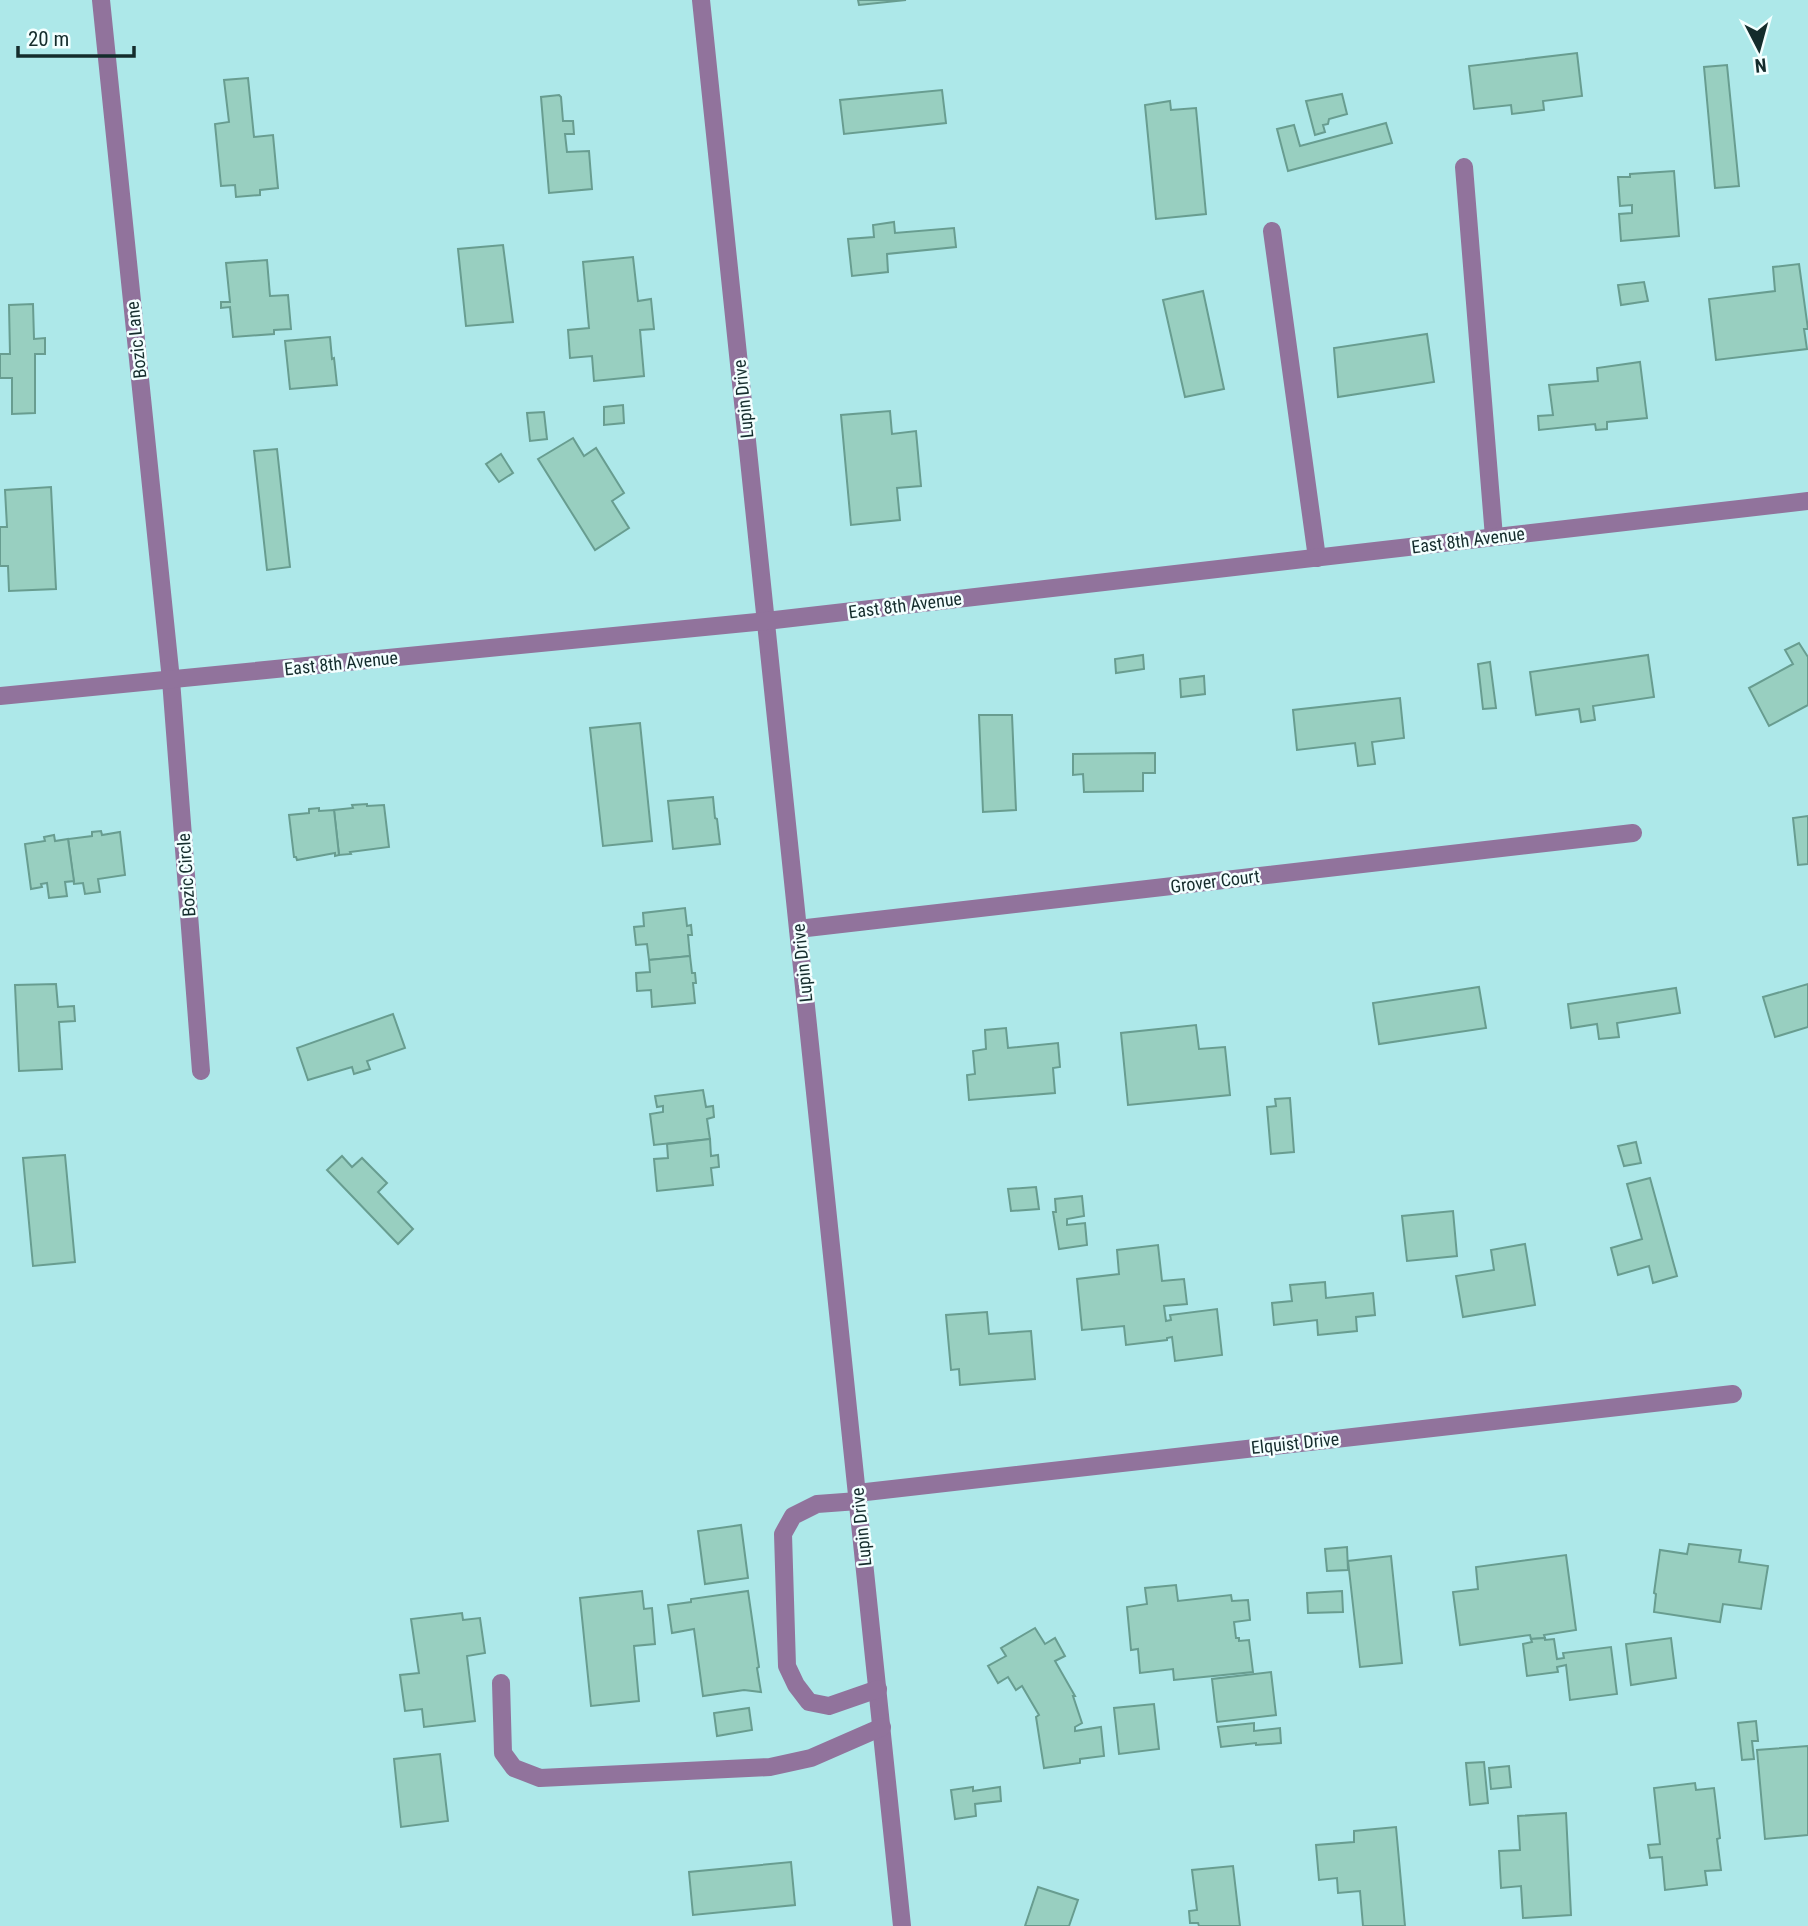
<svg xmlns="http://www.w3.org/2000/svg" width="1808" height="1926" font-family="'Roboto Condensed',sans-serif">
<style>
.building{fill:#98cfc0;stroke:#689d90;stroke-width:2}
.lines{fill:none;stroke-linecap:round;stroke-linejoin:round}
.minor{stroke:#91739c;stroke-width:18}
.labels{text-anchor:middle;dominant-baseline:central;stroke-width:5;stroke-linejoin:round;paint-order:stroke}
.street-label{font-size:18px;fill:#142c2c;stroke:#f3ffff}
</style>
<rect width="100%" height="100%" fill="#ade8e9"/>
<g class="building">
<path d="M858,0H906L859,5Z"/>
<path d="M1577,53L1582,96L1543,101L1544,110L1512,114L1511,105L1474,109L1469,66Z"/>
<path d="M1727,65L1739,186L1715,188L1704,67Z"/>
<path d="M248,78L254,137L273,135L278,188L260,190V195L236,197L235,185L221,186L215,124L229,122L224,80Z"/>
<path d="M942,90L946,123L844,134L840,100Z"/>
<path d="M1342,94L1347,114L1329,119L1328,124L1323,125L1325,132L1315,135L1306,101Z"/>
<path d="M559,95L561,97L563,121H573L574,134H565L567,152L589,151L592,189L549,193L541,97Z"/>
<path d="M1170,101L1171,110L1196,108L1206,214L1156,219L1145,105Z"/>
<path d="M1386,123L1392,143L1288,171L1277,129L1294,125L1300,146Z"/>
<path d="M1674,171L1679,236L1621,241L1619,214L1632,213V205L1620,206L1618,177H1630V174Z"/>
<path d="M894,222L895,233L954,228L956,247L887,254L888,272L852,276L848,239L874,237L873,225Z"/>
<path d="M503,245L513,322L466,326L458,249Z"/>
<path d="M633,257L638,301L651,299L654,329L640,330L644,376L594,381L592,356L570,358L568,330L589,328L583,262Z"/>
<path d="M267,260L270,296L288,295L291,329L274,330V334L233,337L230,307L221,308V302H230L226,263Z"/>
<path d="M1799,264L1808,329H1804L1807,349L1716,360L1709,299L1775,291L1773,267Z"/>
<path d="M1644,282L1648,301L1621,305L1618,285Z"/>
<path d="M1203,291L1224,389L1185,397L1163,300Z"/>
<path d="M33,304L34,339L45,338V354H35V413L12,414V378H0V354H10L9,305Z"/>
<path d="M1427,334L1434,382L1338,397L1334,348Z"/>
<path d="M330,337L332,359L334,358L337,385L290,389L285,341Z"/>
<path d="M1640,362L1647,418L1607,422V429L1596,430L1595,424L1539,430L1538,416L1553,415L1549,385L1598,381L1597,368Z"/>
<path d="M623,405L624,423L604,425V407Z"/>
<path d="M890,411L892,434L916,431L921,486L897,488L900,520L851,525L841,415Z"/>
<path d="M544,412L547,439L530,441L527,413Z"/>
<path d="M573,438L584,456L596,448L624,493L612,501L629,528L595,550L538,459Z"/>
<path d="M277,449L290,567L267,570L254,451Z"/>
<path d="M501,454L513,473L499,482L486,464Z"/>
<path d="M51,487L56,589L9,591L8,566H0V527H7L5,490Z"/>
<path d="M1799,643L1808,657V705L1769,726L1749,688L1793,664L1785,650Z"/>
<path d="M1143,655L1144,669L1116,673L1115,659Z"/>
<path d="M1648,655L1654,697L1593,706L1595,720L1581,722L1579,709L1536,715L1530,672Z"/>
<path d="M1490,662L1496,708L1483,709L1478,664Z"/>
<path d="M1204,676L1205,694L1181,697L1180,679Z"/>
<path d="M1400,698L1404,738L1372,742L1375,764L1358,766L1355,743L1297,750L1293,710Z"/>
<path d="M979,715H1012L1016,810L983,812Z"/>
<path d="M640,723L652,841L603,846L590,728Z"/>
<path d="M1155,753V773H1143V791L1084,792L1083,774L1073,775V754Z"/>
<path d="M713,797L715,818L717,819L720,844L673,849L668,801Z"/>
<path d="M367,804V806L384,805L389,847L350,852L351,854L339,855L334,810L353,808L352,805Z"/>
<path d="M319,808V811L334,810L339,855L335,856V853L297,860L296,857H294L289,815L309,813V809Z"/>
<path d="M1808,816V864L1798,865L1793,818Z"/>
<path d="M101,831L102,835L120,832L125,875L98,879L100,892L85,894L83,883L74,884L68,839L92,836V832Z"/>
<path d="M54,835L55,841L68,839L74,881L65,882L67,896L49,898L47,883L41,884L42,887L31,889L25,844L45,841L44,837Z"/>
<path d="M685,908L687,926L691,925L692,935H688L690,956L649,960L647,944L636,945L634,927L644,926L643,913Z"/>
<path d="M690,956L692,973H695L696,983H693L695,1003L652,1007L651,990L637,991L636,973L650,972L649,960Z"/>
<path d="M56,984L58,1007L74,1006L75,1021L59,1022L62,1069L19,1071L15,985Z"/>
<path d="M1808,984V1027L1775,1037L1763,997Z"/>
<path d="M1479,987L1486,1028L1379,1044L1373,1003Z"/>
<path d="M1676,988L1680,1013L1617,1023L1619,1037L1599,1039L1597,1024L1571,1028L1568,1004Z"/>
<path d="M393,1014L405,1048L367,1061L370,1069L354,1074L352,1067L308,1080L297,1048Z"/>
<path d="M1196,1025L1199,1049L1225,1047L1230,1095L1128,1105L1121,1033Z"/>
<path d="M1006,1028L1008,1048L1058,1043L1060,1067L1053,1068L1055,1093L969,1100L967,1075L975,1074L973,1051L986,1049L985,1030Z"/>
<path d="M703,1090L706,1107L713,1106L714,1117L707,1119L710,1139L654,1145L650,1114L663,1112V1106L657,1107L655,1096Z"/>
<path d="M1290,1098L1294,1152L1271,1154L1267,1107L1276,1106L1275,1099Z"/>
<path d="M710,1139L711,1156L718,1155L719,1167L711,1168L713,1185L657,1191L654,1159L668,1158L667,1144Z"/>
<path d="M1636,1142L1641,1163L1624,1166L1618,1146Z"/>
<path d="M65,1155L75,1262L33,1266L23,1158Z"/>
<path d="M342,1156L352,1167L362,1158L387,1183L378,1192L413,1229L398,1244L327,1170Z"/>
<path d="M1650,1178L1677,1276L1653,1283L1649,1266L1618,1275L1611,1248L1642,1239L1627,1184Z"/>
<path d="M1036,1187L1039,1209L1011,1211L1008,1189Z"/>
<path d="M1082,1196L1084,1216L1067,1219V1225L1085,1223L1087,1245L1059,1249L1053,1212H1056L1055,1199Z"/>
<path d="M1453,1211L1457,1256L1407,1261L1402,1216Z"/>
<path d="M1525,1244L1535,1305L1463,1317L1456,1276L1494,1270L1491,1250Z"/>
<path d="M1158,1245L1162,1281L1184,1279L1187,1304L1164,1306L1166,1321L1171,1320L1170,1315L1217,1309L1222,1355L1175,1361L1172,1337L1167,1338V1340L1126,1345L1124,1326L1082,1330L1077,1279L1119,1274L1117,1250Z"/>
<path d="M1325,1282L1326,1298L1373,1293L1375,1315L1356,1317L1357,1331L1318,1335L1317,1320L1274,1325L1272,1303L1292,1301L1290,1285Z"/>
<path d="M987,1312L989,1334L1031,1331L1035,1379L960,1385L959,1369L951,1370L946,1315Z"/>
<path d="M741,1525L748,1578L705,1584L698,1531Z"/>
<path d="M1689,1544L1741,1550L1739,1562L1768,1566L1761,1609L1723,1604L1720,1622L1654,1612L1656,1594L1654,1593L1660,1550L1687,1554Z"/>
<path d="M1347,1547L1348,1570L1327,1571L1325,1549Z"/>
<path d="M1566,1555L1576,1630L1544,1635L1545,1638L1531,1639L1530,1635L1460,1645L1453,1592L1478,1589L1476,1567Z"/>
<path d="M1391,1556L1402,1663L1360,1667L1348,1561Z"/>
<path d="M1176,1585L1178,1601L1231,1595L1232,1601L1248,1600L1250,1620L1234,1622L1236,1638H1239V1641L1249,1640L1253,1672L1174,1680L1173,1669L1140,1673L1138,1649L1131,1650L1127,1607L1147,1604L1145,1588Z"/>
<path d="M642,1591L644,1609L652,1608L655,1644L634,1646L639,1701L591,1706L580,1598Z"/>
<path d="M748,1591L759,1667L757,1668L761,1692L744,1690L703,1696L694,1629L672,1633L668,1605L691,1602V1599Z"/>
<path d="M1342,1591L1343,1612L1308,1613L1307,1593Z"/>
<path d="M462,1613L463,1620L480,1618L485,1653L467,1656L475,1721L424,1727L422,1709L405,1711L400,1675L419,1673L411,1619Z"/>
<path d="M1035,1628L1045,1644L1055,1638L1065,1656L1055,1661L1075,1696H1073L1082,1723L1075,1727V1731L1101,1727L1104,1756L1080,1759V1763L1044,1768L1036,1717L1039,1715L1022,1686L1016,1690L1008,1677L998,1683L988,1666L1006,1656L1001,1648Z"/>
<path d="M1545,1638V1640L1554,1639L1557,1659L1564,1658L1563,1653L1611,1647L1617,1694L1570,1700L1566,1665L1557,1667L1558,1672L1527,1676L1523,1644L1532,1642L1531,1639Z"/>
<path d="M1671,1638L1676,1678L1631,1685L1626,1644Z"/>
<path d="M1271,1672L1276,1715L1217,1722L1212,1679Z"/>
<path d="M1154,1704L1159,1749L1119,1754L1114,1708Z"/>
<path d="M749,1708L752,1730L717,1736L714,1713Z"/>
<path d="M1756,1721L1758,1741H1752L1754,1759L1742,1760L1738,1723Z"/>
<path d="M1254,1723V1731L1280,1728L1281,1743L1256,1745V1743L1221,1747L1218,1727Z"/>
<path d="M1808,1746V1835L1765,1839L1757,1750Z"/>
<path d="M440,1754L448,1821L401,1827L394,1759Z"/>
<path d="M1484,1762L1488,1803L1470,1805L1466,1763Z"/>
<path d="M1509,1766L1511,1787L1491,1789L1489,1768Z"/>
<path d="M1695,1783L1696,1790L1714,1788L1720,1838L1717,1839L1721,1870L1705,1871L1707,1885L1665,1890L1662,1857L1650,1858L1648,1845L1660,1844L1654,1788Z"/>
<path d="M973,1787V1791L1000,1787L1001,1801L975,1804L976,1816L955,1819L951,1790Z"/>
<path d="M1566,1813L1571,1915L1523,1918L1521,1886L1501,1888L1499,1851L1520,1850L1518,1816Z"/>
<path d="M1396,1827L1405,1926H1363L1360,1891L1338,1893L1337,1878L1319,1880L1316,1845L1354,1842V1831Z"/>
<path d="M791,1862L795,1905L693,1915L689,1872Z"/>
<path d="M1233,1866L1240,1926H1199L1198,1923H1190L1189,1911L1197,1910L1192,1870Z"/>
<path d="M1038,1887L1078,1900L1069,1926H1025Z"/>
</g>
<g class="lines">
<g class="minor">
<path d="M101,0L171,680L201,1071"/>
<path d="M701,0L902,1926"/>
<path d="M1464,167L1494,537"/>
<path d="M1272,231L1317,558"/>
<path d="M0,696L766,621L1808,501"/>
<path d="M798,929L1633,833"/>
<path d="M857,1493L1733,1394"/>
<path d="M858,1501L817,1504L793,1516L783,1534L787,1666L796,1685L809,1702L829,1706L878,1689"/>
<path d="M501,1683L503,1753L514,1768L540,1778L770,1767L811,1758L882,1727"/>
</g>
</g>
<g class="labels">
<g class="street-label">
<text transform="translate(136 340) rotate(-96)">Bozic Lane</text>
<text transform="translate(743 399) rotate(-96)">Lupin Drive</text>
<text transform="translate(1468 540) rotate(-7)">East 8th Avenue</text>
<text transform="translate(905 605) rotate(-7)">East 8th Avenue</text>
<text transform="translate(341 663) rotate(-6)">East 8th Avenue</text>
<text transform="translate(186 875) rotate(-94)">Bozic Circle</text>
<text transform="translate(1215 881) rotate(-7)">Grover Court</text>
<text transform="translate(802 963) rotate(-96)">Lupin Drive</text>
<text transform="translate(1295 1443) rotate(-6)">Elquist Drive</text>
<text transform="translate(861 1527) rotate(-96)">Lupin Drive</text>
</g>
</g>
<g transform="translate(1759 49) rotate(174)" stroke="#f3ffff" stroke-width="5" paint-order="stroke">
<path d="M0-5L12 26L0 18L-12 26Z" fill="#142c2c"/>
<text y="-10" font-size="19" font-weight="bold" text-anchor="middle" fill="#142c2c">N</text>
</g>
<path d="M18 46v10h116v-10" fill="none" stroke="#142c2c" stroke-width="3.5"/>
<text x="28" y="46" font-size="21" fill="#142c2c" stroke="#f3ffff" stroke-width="5" paint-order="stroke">20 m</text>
</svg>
